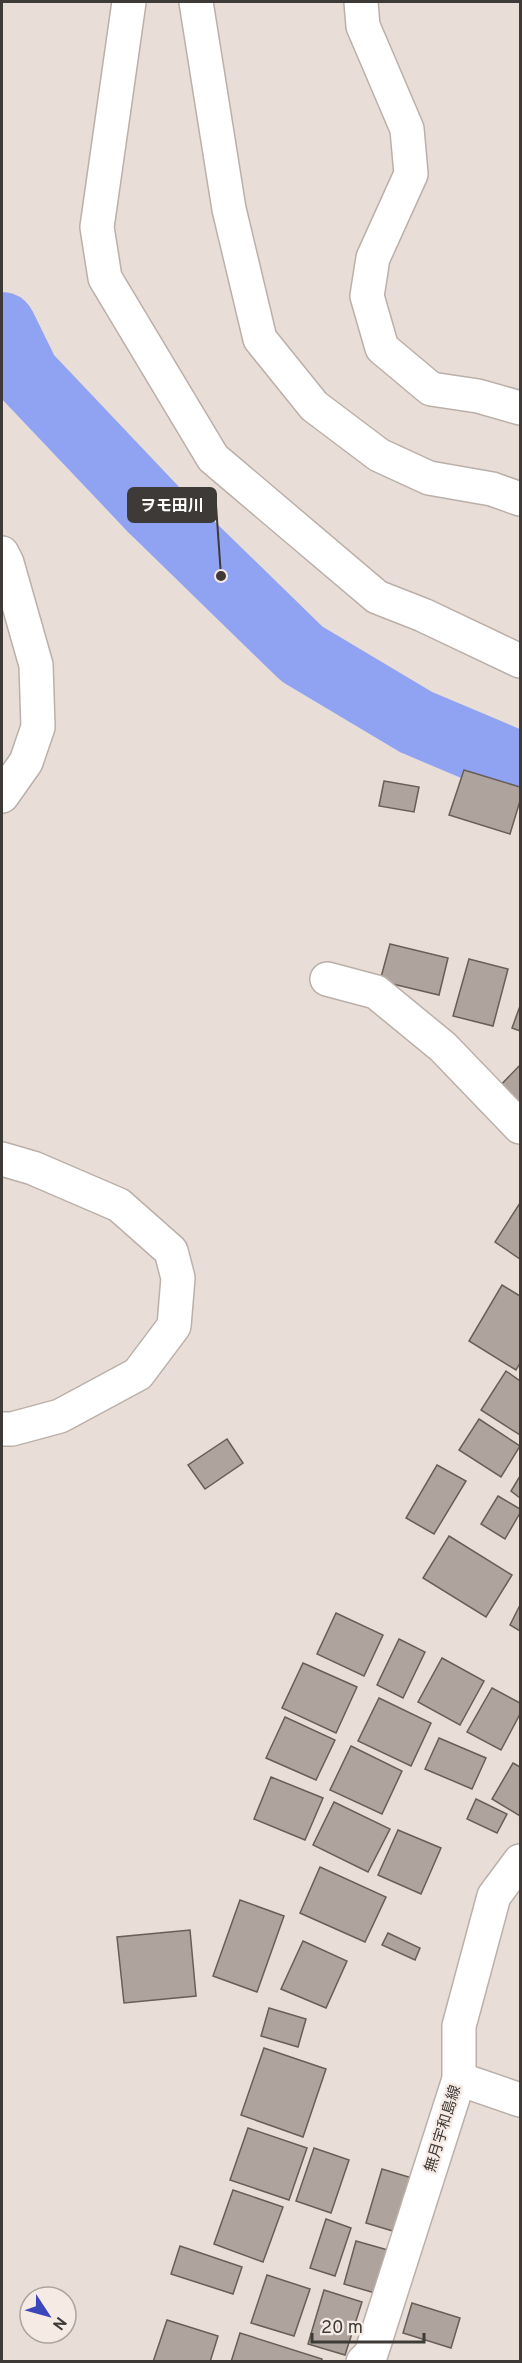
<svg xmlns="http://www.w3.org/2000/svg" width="522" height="2363" font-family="Overpass,'Noto Sans JP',sans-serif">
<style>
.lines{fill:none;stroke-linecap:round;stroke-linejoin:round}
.river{stroke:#90a3f3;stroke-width:68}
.building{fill:#afa49d;stroke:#675e57;stroke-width:1.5}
.street-casing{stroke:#bbb0a9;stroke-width:36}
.secondary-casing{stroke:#bbb0a9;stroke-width:36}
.street{stroke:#fff;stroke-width:33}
.secondary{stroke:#fff;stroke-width:33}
.labels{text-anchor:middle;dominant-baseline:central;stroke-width:4.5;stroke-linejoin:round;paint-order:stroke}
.street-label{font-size:15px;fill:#3e3a37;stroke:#f6ebe4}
.leader{fill:none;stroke:#3e3a37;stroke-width:2}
.callout-dot{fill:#3e3a37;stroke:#f6ebe4;stroke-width:2}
.callout{fill:#3e3a37;stroke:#3e3a37;stroke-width:2}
.callout-label{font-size:16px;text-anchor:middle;font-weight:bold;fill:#fff}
</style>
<rect width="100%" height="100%" fill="#e9ded7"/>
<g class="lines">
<path class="river" d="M2,326L26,375L154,510L302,654L416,722L520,766"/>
</g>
<g class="building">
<path d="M464,770L520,787V801L510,834L449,815Z"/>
<path d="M384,781L419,787L414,812L379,806Z"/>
<path d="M390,944L448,958L439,995L380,981Z"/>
<path d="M469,959L508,969L493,1026L453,1016Z"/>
<path d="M520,1006V1031L512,1028Z"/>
<path d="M520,1065V1112L497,1089Z"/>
<path d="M520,1203V1259L495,1242Z"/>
<path d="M502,1285L520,1296V1363L516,1370L469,1341Z"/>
<path d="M506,1371L520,1381V1435L481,1410Z"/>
<path d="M479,1419L520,1446L501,1477L459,1450Z"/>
<path d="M227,1439L243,1463L205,1489L188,1465Z"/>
<path d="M437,1465L466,1481L434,1534L406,1518Z"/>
<path d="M520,1476V1498L511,1491Z"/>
<path d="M498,1496L520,1509V1513L505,1539L481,1524Z"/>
<path d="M449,1536L512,1575L486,1617L423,1578Z"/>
<path d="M520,1605V1631L510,1625Z"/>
<path d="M336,1613L383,1635L364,1676L317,1654Z"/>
<path d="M399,1639L425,1652L403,1698L377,1685Z"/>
<path d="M442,1658L484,1681L460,1725L418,1702Z"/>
<path d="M303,1663L357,1687L336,1733L282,1708Z"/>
<path d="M492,1688L520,1703V1714L501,1750L467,1732Z"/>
<path d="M379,1698L431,1723L411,1766L358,1741Z"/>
<path d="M285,1717L335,1740L316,1780L266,1758Z"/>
<path d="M439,1738L486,1758L472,1789L425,1769Z"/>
<path d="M351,1746L402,1771L382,1814L330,1790Z"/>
<path d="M513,1763L520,1767V1816L492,1799Z"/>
<path d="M271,1777L323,1798L305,1840L254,1819Z"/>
<path d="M476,1799L507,1814L497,1833L467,1819Z"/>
<path d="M334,1802L390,1829L368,1872L313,1845Z"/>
<path d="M398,1830L441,1848L421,1894L378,1875Z"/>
<path d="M320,1867L386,1897L365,1942L300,1913Z"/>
<path d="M240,1900L284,1916L257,1992L213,1976Z"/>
<path d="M190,1930L196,1996L124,2003L117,1937Z"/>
<path d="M388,1933L420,1948L415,1960L382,1945Z"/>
<path d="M303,1941L347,1961L326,2008L281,1989Z"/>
<path d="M269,2008L306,2019L298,2047L261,2036Z"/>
<path d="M264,2048L326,2069L303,2137L241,2115Z"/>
<path d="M248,2128L307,2148L289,2200L230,2180Z"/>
<path d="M314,2148L349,2160L331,2213L296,2201Z"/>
<path d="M382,2169L412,2178L396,2232L366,2223Z"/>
<path d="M233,2190L283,2207L263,2262L214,2244Z"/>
<path d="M326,2219L351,2228L335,2276L310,2268Z"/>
<path d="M356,2241L395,2252L382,2295L344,2284Z"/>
<path d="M180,2246L242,2267L233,2294L171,2274Z"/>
<path d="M267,2275L310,2289L294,2336L251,2323Z"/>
<path d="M324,2290L362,2302L345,2355L308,2344Z"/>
<path d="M412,2303L460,2318L451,2348L403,2333Z"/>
<path d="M167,2320L218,2336L210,2362H153Z"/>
<path d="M240,2333L322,2359V2362H231Z"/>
</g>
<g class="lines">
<defs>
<g id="street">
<path d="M129,2L97,227L105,278L213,458L377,597L423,615L520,661"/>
<path d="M196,2L229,209L260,339L314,406L379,455L429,478L492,489L520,499"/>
<path d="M361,2L363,26L407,129L411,174L373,258L367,296L382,348L431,389L478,396L520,408"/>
<path d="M2,553L7,563L36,665L38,727L26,762L2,796"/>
<path d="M327,979L376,992L443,1047L520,1127"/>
<path d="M2,1159L33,1168L119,1205L171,1251L178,1278L174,1326L138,1374L60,1416L12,1429H2"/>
<path d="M459,2079L520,2100"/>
</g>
<path id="secondary" d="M363,2362L371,2354L459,2079V2026L494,1896L520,1861"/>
</defs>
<use href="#street" class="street-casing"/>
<use href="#secondary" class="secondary-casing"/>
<use href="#street" class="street"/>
<use href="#secondary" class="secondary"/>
</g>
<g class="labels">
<g class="street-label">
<text transform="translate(444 2129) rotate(-73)">無月宇和島線</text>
</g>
</g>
<path class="leader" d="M221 576L216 505"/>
<circle class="callout-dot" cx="221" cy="576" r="6"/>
<rect class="callout" x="128" y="488" width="88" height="34" rx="6"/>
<g class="callout-label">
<text x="172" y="511">ヲモ田川</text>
</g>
<rect width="522" height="2363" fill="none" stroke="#3e3a37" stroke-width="6"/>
<g transform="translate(48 2315) rotate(126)"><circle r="28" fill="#f6ebe4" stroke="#aca49f" stroke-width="1.5"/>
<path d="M0-4.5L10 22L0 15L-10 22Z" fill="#3b46ba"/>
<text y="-9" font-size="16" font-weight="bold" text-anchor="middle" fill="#3e3a37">N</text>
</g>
<path d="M312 2333v9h112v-9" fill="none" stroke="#3e3a37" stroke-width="3"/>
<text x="321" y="2333" font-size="18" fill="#3e3a37" stroke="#f6ebe4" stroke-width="4.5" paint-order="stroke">20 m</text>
</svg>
